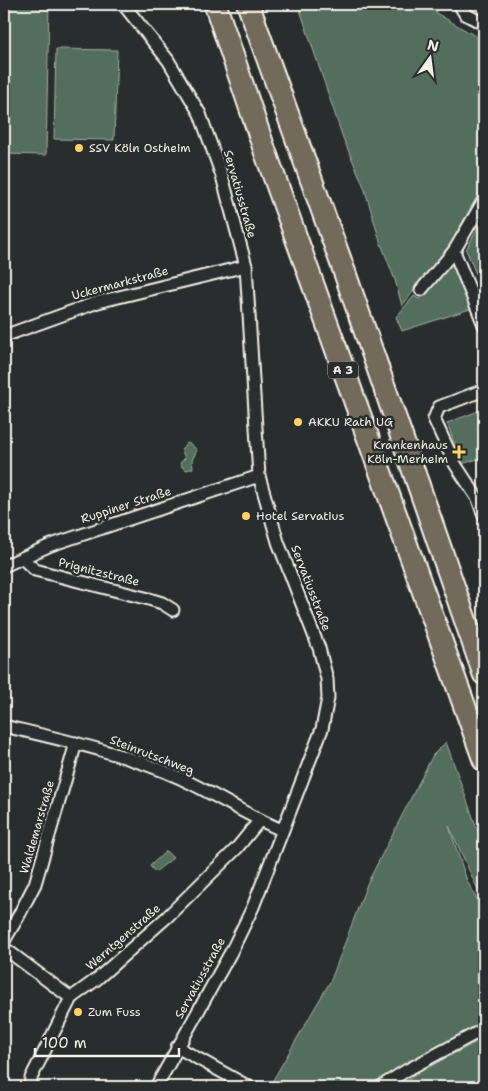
<svg xmlns="http://www.w3.org/2000/svg" width="488" height="1091" font-family="'Shantell Sans',sans-serif">
<style>
.green{fill:#536e5d;stroke:#a4b0a2}
.lines{fill:none;stroke-linecap:round;stroke-linejoin:round}
.minor-casing{stroke:#f4f1e8;stroke-width:15}
.motorway-casing{stroke:#f4f1e8;stroke-width:25}
.minor{stroke:#2a2d2e;stroke-width:11}
.motorway{stroke:#726b5a;stroke-width:21}
.poi-dot{fill:#ffd166;stroke:#2a2d2e;stroke-width:2}
.labels{text-anchor:middle;dominant-baseline:central;stroke-width:5;stroke-linejoin:round;paint-order:stroke}
.shield{fill:#2a2d2e;stroke:#b7b6b0;stroke-width:1}
.shield-label{font-size:11px;font-weight:bold;fill:#f4f1e8}
.poi-label{font-size:12px;fill:#f4f1e8;stroke:#2a2d2e;text-anchor:start}
.street-label{font-size:12px;fill:#f4f1e8;stroke:#2a2d2e}
</style>
<rect width="100%" height="100%" fill="#2a2d2e"/>
<filter id="ink" filterUnits="userSpaceOnUse"><feTurbulence type="fractalNoise" baseFrequency=".02" numOctaves="2"/><feDisplacementMap in="SourceGraphic" scale="10" xChannelSelector="R" yChannelSelector="G"/><feConvolveMatrix kernelMatrix="1 2 1 2 8 2 1 2 1" color-interpolation-filters="sRGB"/></filter>
<g filter="url(#ink)">
<g class="green">
<path d="M4,4H49L46,155L4,154Z"/>
<path d="M298,4H440L436,13L484,41V184L451,243L402,306L395,280L380,241L364,187L343,138Z"/>
<path d="M56,49L117,50L114,140L54,139Z"/>
<path d="M484,216V293L466,250Z"/>
<path d="M453,260L470,309L402,331L396,317L414,296L419,299Z"/>
<path d="M484,409V457L462,464L447,423Z"/>
<path d="M187,443L192,445L197,450L192,460L193,468L187,470L183,468L180,463L185,458L181,449Z"/>
<path d="M446,742L484,848V903L449,826L467,881L484,912V1023L398,1068L368,1087H269L331,980L367,884L433,755Z"/>
<path d="M166,851L173,858L155,872L150,866Z"/>
<path d="M484,1038V1087H396L425,1069Z"/>
</g>
<g class="lines">
<defs>
<g id="minor">
<path d="M123,4L168,60L200,114L222,176L246,266L259,476L278,542L319,648L327,679L328,698L322,729L253,907L231,952L156,1087"/>
<path d="M459,4L465,14L484,24"/>
<path d="M454,251L484,325"/>
<path d="M421,290L454,251L484,200"/>
<path d="M4,336L98,302L246,266"/>
<path d="M484,390L439,407L434,419L455,464L478,499L484,516"/>
<path d="M22,558L35,570L149,599L162,603L173,610"/>
<path d="M4,566L51,545L259,476"/>
<path d="M4,726C63,740 124,753 180,778C215,794 247,816 282,830"/>
<path d="M4,941L18,917L35,884L76,743"/>
<path d="M4,948L71,998"/>
<path d="M177,1047L249,1087"/>
<path d="M30,1087L31,1078L71,998L97,979L167,917L237,848L259,821"/>
<path d="M380,1087L407,1070L484,1029"/>
</g>
<g id="motorway">
<path d="M215,4L266,154L484,760"/>
<path d="M248,4L341,262L484,674"/>
</g>
</defs>
<use href="#minor" class="minor-casing"/>
<use href="#motorway" class="motorway-casing"/>
<use href="#minor" class="minor"/>
<use href="#motorway" class="motorway"/>
</g>
</g>
<g class="poi-dot">
<circle cx="79" cy="148" r="5"/>
<circle cx="298" cy="422" r="5"/>
<path d="M456.5 444.5h5v5h5v5h-5v5h-5v-5h-5v-5h5z"/>
<circle cx="246" cy="516" r="5"/>
<circle cx="78" cy="1012" r="5"/>
</g>
<g class="labels">
<rect class="shield" x="328" y="361.5" width="30" height="17" rx="4"/>
<g class="shield-label">
<text x="343" y="370">A 3</text>
</g>
<g class="poi-label">
<text x="89" y="148">SSV Köln Ostheim</text>
<text x="308" y="422">AKKU Rath UG</text>
<text x="448" y="445" text-anchor="end">Krankenhaus<tspan x="448" dy="14">Köln-Merheim</tspan></text>
<text x="256" y="516">Hotel Servatius</text>
<text x="88" y="1012">Zum Fuss</text>
</g>
<g class="street-label">
<text transform="translate(240 194) rotate(74)">Servatiusstraße</text>
<text transform="translate(120 283) rotate(-15)">Uckermarkstraße</text>
<text transform="translate(126 505) rotate(-18)">Ruppiner Straße</text>
<text transform="translate(99 572) rotate(14)">Prignitzstraße</text>
<text transform="translate(311 588) rotate(69)">Servatiusstraße</text>
<text transform="translate(152 755) rotate(21)">Steinrutschweg</text>
<text transform="translate(37 827) rotate(-74)">Waldemarstraße</text>
<text transform="translate(123 937) rotate(-41)">Werntgenstraße</text>
<text transform="translate(200 978) rotate(-61)">Servatiusstraße</text>
</g>
</g>
<rect width="488" height="1091" fill="none" stroke="#2a2d2e" stroke-width="20"/>
<rect x="10" y="10" width="468" height="1071" fill="none" stroke="#f4f1e8" stroke-width="2" filter="url(#ink)"/>
<g transform="translate(430 58) rotate(14)" stroke="#2a2d2e" stroke-width="4" paint-order="stroke">
<path d="M0-4L9 19L0 12L-9 19Z" fill="#f4f1e8"/>
<text y="-8" font-size="14" font-weight="bold" text-anchor="middle" fill="#f4f1e8">N</text>
</g>
<path d="M35 1048v8h144v-8" fill="none" stroke="#f4f1e8" stroke-width="2.5"/>
<text x="42" y="1048" font-size="15" fill="#f4f1e8" stroke="#2a2d2e" stroke-width="4" paint-order="stroke">100 m</text>
</svg>
